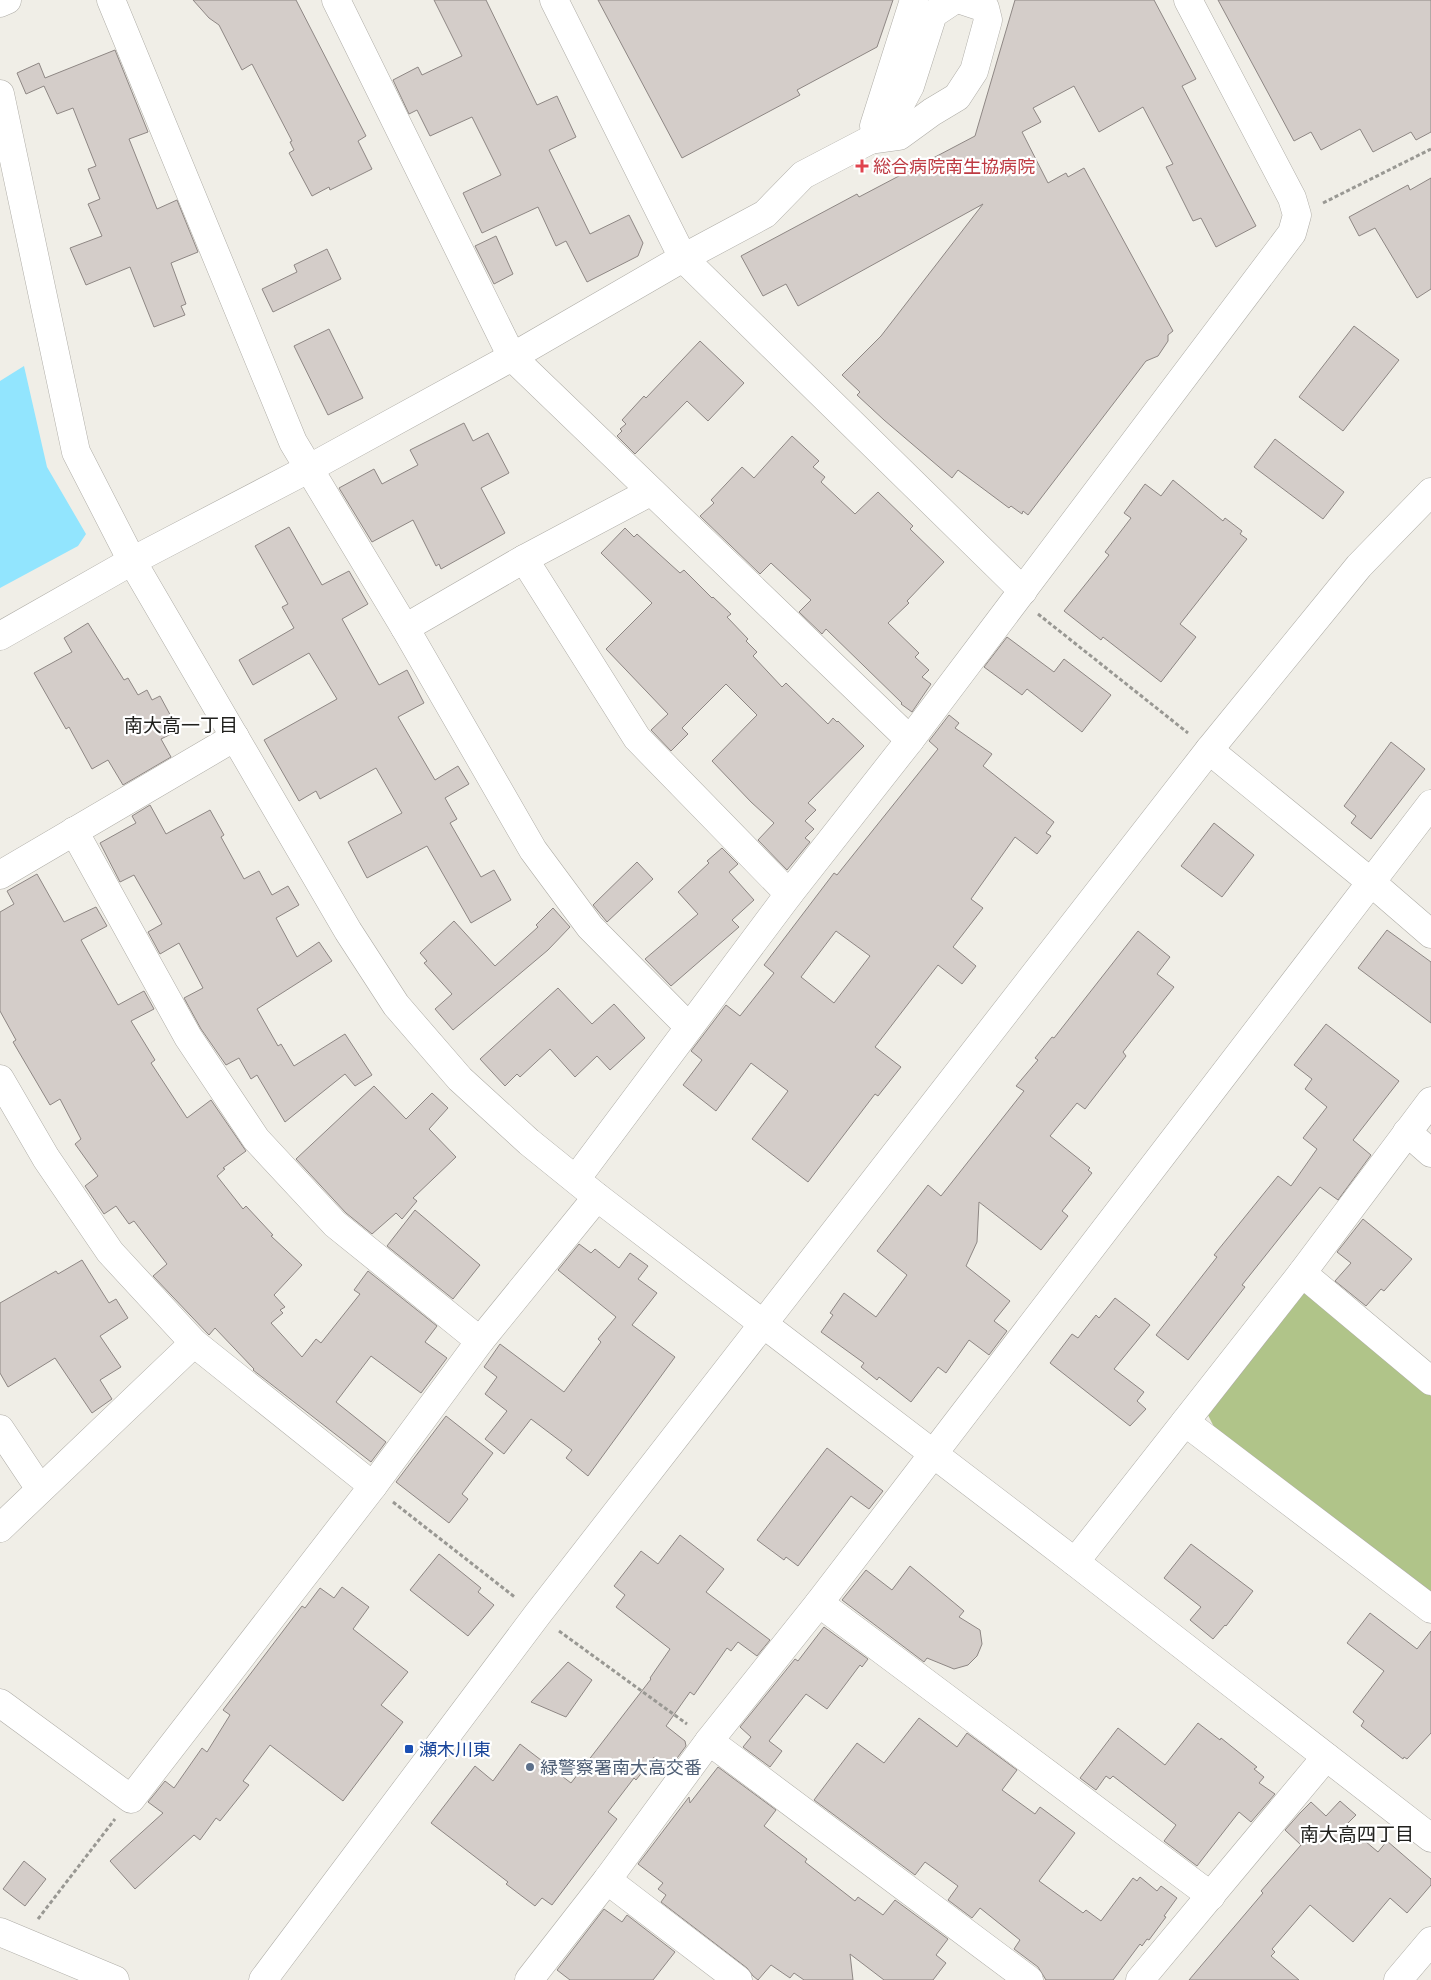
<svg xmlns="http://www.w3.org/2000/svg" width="1431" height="1980" font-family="'PT Sans Narrow','Noto Sans JP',sans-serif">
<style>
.green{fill:#b0c489}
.water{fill:#92e5fe}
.building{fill:#d4cdc9;stroke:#8e8784;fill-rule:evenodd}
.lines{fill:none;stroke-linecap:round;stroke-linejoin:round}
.minor-casing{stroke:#afada7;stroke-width:29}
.path{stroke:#999893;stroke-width:3;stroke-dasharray:4 2.5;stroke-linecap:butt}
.minor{stroke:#fff;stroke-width:28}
.health-dot{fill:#e0444e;stroke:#fff;stroke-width:2}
.transit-dot{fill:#1a4fb4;stroke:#fff;stroke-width:2}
.service-dot{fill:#5c6f8a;stroke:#fff;stroke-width:2}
.labels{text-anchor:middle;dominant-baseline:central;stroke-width:4.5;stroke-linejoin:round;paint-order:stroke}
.health-label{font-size:18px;fill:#be3a42;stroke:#fff;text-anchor:start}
.transit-label{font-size:18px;fill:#164399;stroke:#fff;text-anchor:start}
.service-label{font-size:18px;fill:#4e5e75;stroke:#fff;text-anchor:start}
.neighbourhood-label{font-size:19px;fill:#21211e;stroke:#fff}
</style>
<rect width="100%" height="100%" fill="#f0eee7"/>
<path class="green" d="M1301,1294H1310L1431,1396V1593L1214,1427L1207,1413Z"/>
<path class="water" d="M24,366L47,467L86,534L78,546L0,588V381Z"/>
<g class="building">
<path d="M193,0H296L366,136L358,141L372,169L330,190L329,187L312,196L289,153L294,150L290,142L292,141L252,64L242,70L219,25L209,18Z"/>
<path d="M434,0H486L537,105L557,96L576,137L549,150L590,234L629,215L643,243L638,256L587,282L566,241L556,246L538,207L482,233L463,193L501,175L472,117L430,136L417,110L409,114L393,80L418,67L422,75L462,56Z"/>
<path d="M598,0H893L877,47L797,90L800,95L682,158Z"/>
<path d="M1015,0H1154L1196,79L1182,86L1256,226L1216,247L1201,218L1193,221L1166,167L1173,164L1143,107L1099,132L1074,86L1033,108L1041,122L1022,132L1048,183L1066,173L1068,177L1084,168L1173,331L1168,335V341L1158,356L1146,361L1028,515L1023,511L1022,514L1011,506L1009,508L958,470L952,478L884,420L857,395L860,392L842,375L881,336L983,204L798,306L786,284L763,296L741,256L857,194L859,197L975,136Z"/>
<path d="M1218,0H1431V132L1416,140L1411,132L1373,152L1360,129L1321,150L1311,132L1294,141Z"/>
<path d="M115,50L148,132L129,139L157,209L177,200L198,252L171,263L186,304L181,306L185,315L154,327L130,267L86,285L70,248L102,236L88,204L100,199L88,169L96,166L73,108L57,114L44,86L26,94L17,73L39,63L45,78Z"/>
<path d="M1431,178V289L1417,298L1375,228L1359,236L1349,217L1408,185L1410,190Z"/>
<path d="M496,236L513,274L494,284L475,246Z"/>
<path d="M327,249L341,279L273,312L262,289L297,272L294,265Z"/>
<path d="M1354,326L1399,360L1343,431L1299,397Z"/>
<path d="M329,329L363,398L328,415L294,346Z"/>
<path d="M700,341L744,383L708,421L687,401L635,454L617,436L622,431L620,429L626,424L622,420L644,396L646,398Z"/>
<path d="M464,423L473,441L488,433L509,473L481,488L505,533L441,569L439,564L436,566L413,520L372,542L339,488L374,469L382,484L418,465L410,450Z"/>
<path d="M792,436L819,461L813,467L825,477L821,482L855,514L878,492L913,526L910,529L944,562L907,601L909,603L888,623L919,653L915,657L929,670L922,677L931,684L912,712L901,704L902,703L826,629L822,634L799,612L811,600L771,563L760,574L700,516L714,503L711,500L742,467L754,478Z"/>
<path d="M1275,439L1344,492L1323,519L1254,467Z"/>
<path d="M1173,480L1223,521L1225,518L1242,531L1240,534L1247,539L1180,624L1196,637L1161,682L1103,637L1101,640L1064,611L1109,555L1105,552L1131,518L1124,513L1145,484L1161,496Z"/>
<path d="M289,527L322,585L349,571L368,604L342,619L379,685L407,670L424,703L398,717L435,780L458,766L469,784L445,798L457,819L450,823L481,877L494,870L511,900L471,923L427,846L367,878L348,842L402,813L376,768L320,799L316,791L299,801L264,740L337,699L309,653L253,685L239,660L294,628L282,607L288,604L255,546Z"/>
<path d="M625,528L634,537L637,534L680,573L684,570L712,598L713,597L731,614L727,617L748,639L746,641L757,652L753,656L782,687L786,683L828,724L833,718L837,722L838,721L864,746L808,803L816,810L805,821L814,829L805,838L810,842L787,870L758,840L774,823L751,802L712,761L757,715L726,684L682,728L688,734L671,751L651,730L668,714L606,649L652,603L601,553Z"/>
<path d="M88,623L124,680L128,678L138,695L147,690L152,700L160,696L174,722L168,725L173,733L161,739L171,757L123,785L108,760L92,769L69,727L66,729L34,673L72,652L64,638Z"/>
<path d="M1007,637L1054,672L1064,659L1111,695L1082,732L1027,689L1022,695L984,667Z"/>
<path d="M949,715L959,723L955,728L992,754L983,766L1054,822L1046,833L1051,836L1037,854L1015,837L971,899L983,908L953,947L976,966L962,984L938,965L875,1047L901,1067L878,1096L875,1094L808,1182L752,1139L788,1091L751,1063L716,1111L683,1085L702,1060L691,1051L726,1005L740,1016L774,973L764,965L834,873L837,875L938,749L929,741ZM836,931L870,956L834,1003L801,977Z"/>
<path d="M1391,742L1425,769L1371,839L1351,823L1356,816L1344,806Z"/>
<path d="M150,805L166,834L210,810L224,835L221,837L244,879L259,871L272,895L288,886L299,905L276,918L297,957L319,942L332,961L257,1009L278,1046L281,1044L294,1066L345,1034L372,1075L355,1086L345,1074L285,1122L257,1075L251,1079L239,1058L226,1065L201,1029L184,998L203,988L179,943L160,954L148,932L162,924L134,875L120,882L100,843L136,823L132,816Z"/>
<path d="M1214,823L1254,855L1222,897L1181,866Z"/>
<path d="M722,848L738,864L729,872L754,900L732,920L739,927L671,986L645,959L698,914L678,892L709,863L707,861Z"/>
<path d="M637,862L653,879L607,922L593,905Z"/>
<path d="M37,874L64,922L96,907L107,926L81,940L118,1005L144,991L154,1009L131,1021L155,1060L151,1063L187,1118L211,1100L246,1151L223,1168L225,1169L217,1176L243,1209L246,1206L273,1235L271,1236L302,1265L274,1295L285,1307L280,1310L283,1313L271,1323L302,1357L316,1339L321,1343L360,1294L354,1290L368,1271L437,1326L425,1342L447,1358L421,1393L371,1356L336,1402L386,1442L371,1462L253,1370L254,1369L215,1328L209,1335L153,1276L167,1264L134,1221L129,1224L116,1206L104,1214L85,1186L98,1176L75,1144L81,1139L60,1099L50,1105L13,1042L16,1040L0,1011V912L14,904L7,891Z"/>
<path d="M553,908L570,927L548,950L453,1030L435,1009L452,994L424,963L427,961L420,953L454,921L495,966L538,927L536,925Z"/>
<path d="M1387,930L1431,962V1023L1358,968Z"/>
<path d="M1138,931L1170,957L1157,974L1174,987L1123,1052L1126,1056L1085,1109L1077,1103L1050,1136L1090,1168L1088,1170L1092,1173L1062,1211L1068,1216L1041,1250L979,1202L977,1242L966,1266L1010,1301L994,1321L1007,1331L989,1355L969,1340L946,1373L938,1367L911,1402L879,1377L877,1380L861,1367L864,1363L821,1332L833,1315L830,1313L844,1293L876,1317L907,1275L877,1251L928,1185L941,1196L1024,1091L1016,1086L1038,1060L1035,1058L1052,1037L1054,1038Z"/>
<path d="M558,988L592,1024L614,1004L645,1038L610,1070L597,1056L575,1077L550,1049L520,1077L517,1074L505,1086L480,1059Z"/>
<path d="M1326,1024L1399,1081L1353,1140L1371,1155L1338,1200L1320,1187L1242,1285L1245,1287L1188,1360L1156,1335L1217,1257L1214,1255L1278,1176L1291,1186L1317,1149L1303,1138L1327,1107L1305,1089L1312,1079L1294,1065Z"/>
<path d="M374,1086L406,1119L432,1093L448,1108L429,1129L456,1157L413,1198L417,1201L402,1219L396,1213L372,1234L346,1213L296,1159Z"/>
<path d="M415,1210L480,1265L453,1299L387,1246Z"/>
<path d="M1363,1219L1412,1259L1384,1291L1381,1289L1366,1306L1335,1281L1351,1263L1337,1252Z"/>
<path d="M579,1244L591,1253L595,1249L619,1268L630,1253L648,1266L638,1279L657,1293L632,1325L675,1357L588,1476L566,1458L572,1450L531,1419L504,1454L485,1439L507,1411L485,1394L497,1377L484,1367L500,1344L564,1392L601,1342L598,1339L616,1317L558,1270Z"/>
<path d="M82,1260L109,1303L116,1299L128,1318L100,1336L121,1367L100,1380L112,1399L92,1413L55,1358L8,1387L0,1373V1303L56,1271L58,1274Z"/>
<path d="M1115,1298L1150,1325L1114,1369L1144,1392L1137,1401L1146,1409L1130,1426L1050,1363L1072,1334L1078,1338L1096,1315L1099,1318Z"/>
<path d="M446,1416L493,1453L462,1494L468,1499L449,1523L396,1482Z"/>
<path d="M827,1448L883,1491L869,1509L851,1496L798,1566L786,1557L784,1560L757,1540Z"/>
<path d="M680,1535L724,1569L706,1592L770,1640L757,1656L738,1642L731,1651L727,1648L694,1695L690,1692L666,1726L685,1741L686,1746L669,1769L654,1757L636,1780L634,1778L608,1812L617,1819L552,1905L542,1898L535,1906L506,1884L508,1882L431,1823L475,1766L493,1781L520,1744L571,1783L651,1679L650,1678L670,1649L616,1607L625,1595L614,1586L641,1551L658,1564Z"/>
<path d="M1191,1544L1253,1591L1226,1626L1225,1625L1213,1639L1190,1620L1201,1607L1164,1578Z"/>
<path d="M439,1554L481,1588L478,1592L494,1605L468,1636L410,1590Z"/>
<path d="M910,1566L964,1611L959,1617L980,1630L982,1644L980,1649L977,1656L968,1665L954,1669L927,1658L924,1662L842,1600L866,1570L892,1590Z"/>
<path d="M342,1587L369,1607L353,1629L408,1672L381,1705L403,1722L343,1801L270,1745L243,1781L249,1785L220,1821L216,1818L200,1840L194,1835L135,1889L110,1861L163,1813L148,1802L165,1781L174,1788L202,1748L207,1752L230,1715L223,1710L302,1606L305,1608L320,1588L334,1598Z"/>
<path d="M1370,1613L1417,1649L1431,1631V1733L1407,1759L1404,1757L1403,1759L1361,1726L1364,1721L1353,1712L1384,1671L1347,1643Z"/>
<path d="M824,1627L868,1659L862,1667L860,1665L827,1709L806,1694L769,1741L782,1751L770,1767L743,1747L751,1737L740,1727L795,1659L798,1661Z"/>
<path d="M568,1662L592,1680L566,1717L531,1702Z"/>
<path d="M919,1718L957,1747L967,1733L1017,1770L1002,1790L1035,1814L1040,1807L1075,1833L1039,1881L1083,1913L1086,1910L1101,1921L1133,1878L1137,1881L1140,1877L1157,1891L1161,1886L1177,1898L1164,1916L1166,1917L1149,1940L1147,1939L1142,1946L1140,1944L1113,1980H1046L1038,1967L1014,1949L1020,1940L980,1908L972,1918L948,1900L958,1886L925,1862L915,1875L814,1800L857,1743L884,1763Z"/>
<path d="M1198,1723L1220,1740L1221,1738L1257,1767L1254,1769L1264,1777L1259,1783L1275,1794L1251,1822L1239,1812L1197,1866L1164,1841L1176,1825L1113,1776L1110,1779L1106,1776L1096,1790L1080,1778L1118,1728L1165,1765Z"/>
<path d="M718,1767L776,1810L764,1826L807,1859L805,1862L855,1901L858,1897L883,1915L895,1900L948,1939L936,1955L946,1963L933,1980H884L850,1954L853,1980H804L794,1973L790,1978L771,1965L758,1980L753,1976L747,1968L661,1902L666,1895L658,1889L663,1883L638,1864L689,1797L690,1803Z"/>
<path d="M1340,1801L1356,1815L1346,1825L1378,1852L1387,1841L1431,1879V1885L1407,1913L1390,1898L1353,1942L1310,1905L1272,1949L1275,1952L1271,1956L1299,1980H1189L1263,1893L1261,1891L1301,1845L1285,1830L1300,1813L1311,1802L1326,1816Z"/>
<path d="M24,1861L46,1879L25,1906L3,1889Z"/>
<path d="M604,1909L622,1922L627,1915L675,1952L653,1980H570L557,1970Z"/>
</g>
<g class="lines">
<defs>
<g id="minor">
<path d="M111,0L293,442L405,628L533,850L590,927L689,1027"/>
<path d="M336,0L512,357L910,740"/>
<path d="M554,0L683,258L1023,591"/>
<path d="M0,3L7,0"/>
<path d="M0,94L76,452L132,561L348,931L396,1005L460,1079L529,1142L597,1197L1075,1562L1431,1838"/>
<path d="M874,126L914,0"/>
<path d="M870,140L899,136L932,112L957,97L974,71L988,20L985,8L961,0"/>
<path d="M524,559L637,738L789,894"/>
<path d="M405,628L524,559L650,492"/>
<path d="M0,636L132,561L308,469L512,357L683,258L765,214L803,175L870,140L896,112L910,86L933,14L954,0"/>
<path d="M1209,750L1372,883L1431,934"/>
<path d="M74,831L188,1037L256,1139L335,1224L480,1341"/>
<path d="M0,875L235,737"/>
<path d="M0,1079L46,1158L110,1252L194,1343L373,1486"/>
<path d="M1407,1132L1431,1153"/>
<path d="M576,1179L789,894L910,740L1292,233L1297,215L1292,198L1188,0"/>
<path d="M1302,1273L1431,1381"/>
<path d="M1185,1422L1431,1609"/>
<path d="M0,1429L40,1489"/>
<path d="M0,1528L194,1343"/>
<path d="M1075,1562L1302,1273L1431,1101"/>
<path d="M819,1603L1211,1896"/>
<path d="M0,1703L131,1799L373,1486L480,1341L597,1197"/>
<path d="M709,1741L1029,1980"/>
<path d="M607,1880L738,1980"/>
<path d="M0,1932L115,1980"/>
<path d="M263,1980L537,1615L1209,750L1359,566L1431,492"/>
<path d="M529,1980L607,1880L709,1741L819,1603L1431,804"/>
<path d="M1140,1980L1326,1757"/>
<path d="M1398,1980L1431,1941"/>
</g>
</defs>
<use href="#minor" class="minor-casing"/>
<g class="path">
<path d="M1323,203L1431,149"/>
<path d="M1038,614L1188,733"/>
<path d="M393,1502L516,1598"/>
<path d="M559,1631L687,1724"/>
<path d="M38,1919L115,1819"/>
</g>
<use href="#minor" class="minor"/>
</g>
<path class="health-dot" d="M859.5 158.5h5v5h5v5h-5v5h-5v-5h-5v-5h5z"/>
<rect class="transit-dot" x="404" y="1744" width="10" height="10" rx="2.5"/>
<circle class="service-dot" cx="530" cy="1767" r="5"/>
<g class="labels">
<g class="health-label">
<text x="873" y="166">総合病院南生協病院</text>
</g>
<g class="transit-label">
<text x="419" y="1749">瀬木川東</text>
</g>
<g class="service-label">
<text x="540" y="1767">緑警察署南大高交番</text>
</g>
<g class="neighbourhood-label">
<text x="181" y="725">南大高一丁目</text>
<text x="1357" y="1834">南大高四丁目</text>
</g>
</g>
</svg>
